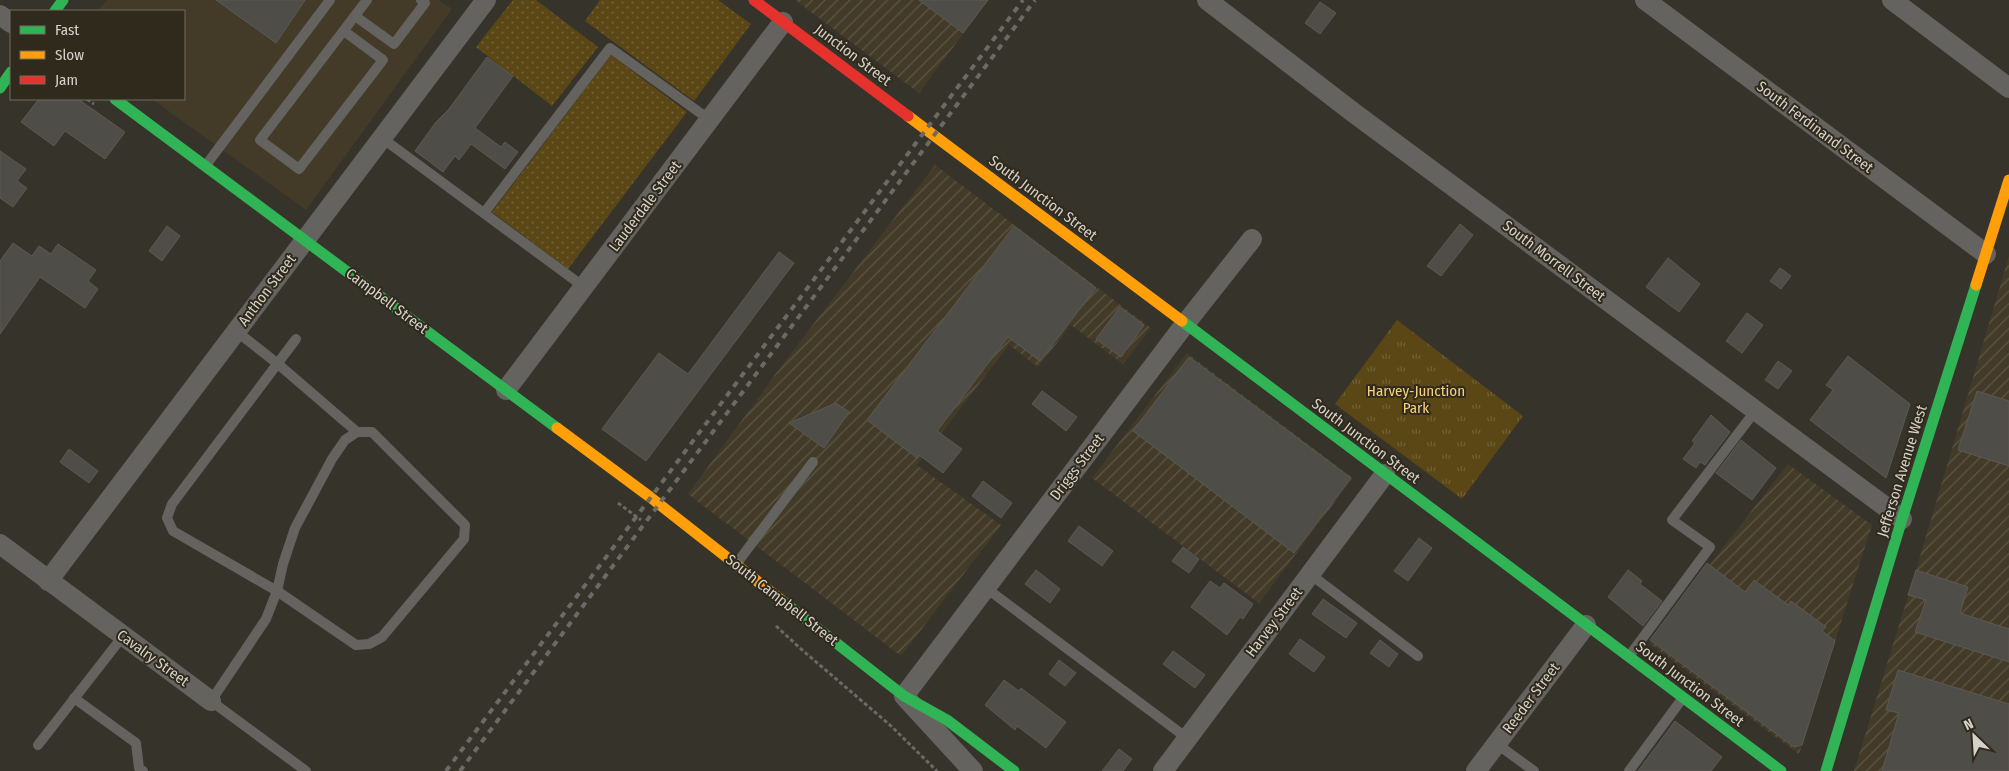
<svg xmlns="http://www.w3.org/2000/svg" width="2009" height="771" font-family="'Fira Sans Condensed',sans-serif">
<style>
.built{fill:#433b28}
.industrial{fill:url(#industrial-furrows)}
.grass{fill:url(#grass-dots)}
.park{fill:url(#park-tufts)}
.building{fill:#4f4d47;stroke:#5c5953}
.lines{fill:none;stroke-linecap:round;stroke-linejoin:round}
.path{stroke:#6b6966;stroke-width:3;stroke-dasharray:4 2.5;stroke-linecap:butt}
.lane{stroke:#656360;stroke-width:10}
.street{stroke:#656360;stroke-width:20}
.fast{stroke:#30b455;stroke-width:11}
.slow{stroke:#ff9f0a;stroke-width:11}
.jam{stroke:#e5322d;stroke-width:11}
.rail{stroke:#6c6a66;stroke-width:4;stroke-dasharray:6 6;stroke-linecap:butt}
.labels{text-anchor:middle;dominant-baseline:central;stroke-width:4;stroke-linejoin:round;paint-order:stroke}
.street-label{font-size:15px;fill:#d6d2ca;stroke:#302a1d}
.park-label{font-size:15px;fill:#f8d17b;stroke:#302a1d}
</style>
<defs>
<pattern id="industrial-furrows" width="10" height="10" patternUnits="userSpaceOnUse" patternTransform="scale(1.25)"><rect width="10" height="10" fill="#433b28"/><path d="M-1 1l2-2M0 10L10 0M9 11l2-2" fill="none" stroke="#5d5646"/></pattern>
<pattern id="grass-dots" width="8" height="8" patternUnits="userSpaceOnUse" patternTransform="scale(1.25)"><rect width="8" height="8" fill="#5a4715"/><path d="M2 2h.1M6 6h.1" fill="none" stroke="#716136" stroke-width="1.8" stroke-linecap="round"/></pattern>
<pattern id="park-tufts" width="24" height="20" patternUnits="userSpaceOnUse" patternTransform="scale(1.25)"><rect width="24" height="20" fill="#5a4715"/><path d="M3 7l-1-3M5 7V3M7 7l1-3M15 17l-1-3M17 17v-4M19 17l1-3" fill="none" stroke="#716136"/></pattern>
</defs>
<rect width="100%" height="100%" fill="#36332b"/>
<path class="built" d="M107,0H439L452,9L306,210L152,99H184V11H98Z"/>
<g class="industrial">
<path d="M795,0H988L919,93Z"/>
<path d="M935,165L1151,328L1123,364L1071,325L1038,367L1009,345L917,465L1001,525L901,656L688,494L783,364Z"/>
<path d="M2009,256V771H1854L1916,570Z"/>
<path d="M1187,353L1353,478L1259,603L1092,478Z"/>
<path d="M1788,464L1872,525L1799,754L1649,643Z"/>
</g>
<g class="grass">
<path d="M513,0H536L598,47L552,106L476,47Z"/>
<path d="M600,0H718L751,24L694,101L585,21Z"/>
<path d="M611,55L687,112L568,269L492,212Z"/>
</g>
<path class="park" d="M1397,320L1523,416L1462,499L1335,404Z"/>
<g class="building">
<path d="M216,0H305L276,43Z"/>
<path d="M919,0H988L963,33Z"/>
<path d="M1320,2L1336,13L1320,34L1305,23Z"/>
<path d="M487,57L513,76L475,128L501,147L505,142L518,152L505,169L471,144L459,160L455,156L443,172L415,151L436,122L449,109Z"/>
<path d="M39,99H78L125,132L105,159L65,131L54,146L21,122Z"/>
<path d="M0,151L26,169L17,181L27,188L13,207L0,198Z"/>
<path d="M1460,224L1473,235L1441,276L1427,266Z"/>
<path d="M167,226L180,236L162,261L149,251Z"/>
<path d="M1014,226L1096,288L1040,361L1008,337L937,431L962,449L943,473L919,455L917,458L867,420Z"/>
<path d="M13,243L32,256L39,246L51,254L58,244L96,270L88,281L98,289L85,308L40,277L0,334V261Z"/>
<path d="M779,252L794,263L646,461L602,429L659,353L688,374Z"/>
<path d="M1668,258L1700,284L1679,312L1646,287Z"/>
<path d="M1780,268L1791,276L1781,289L1770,281Z"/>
<path d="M1120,307L1144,325L1121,357L1096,339Z"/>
<path d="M1747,313L1763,325L1742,353L1726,341Z"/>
<path d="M1848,356L1910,404L1886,478L1810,420L1833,390L1826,385Z"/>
<path d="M1189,357L1351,478L1294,553L1133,431Z"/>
<path d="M1778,361L1792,371L1778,389L1765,380Z"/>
<path d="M1042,391L1077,417L1066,431L1032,404Z"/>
<path d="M1977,391L2009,401V466L1958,450Z"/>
<path d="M836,403L849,412L824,448L789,423Z"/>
<path d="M1711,415L1730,432L1705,465L1700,462L1696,468L1683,459L1695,443L1692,441Z"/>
<path d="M1741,440L1776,468L1752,500L1716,473Z"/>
<path d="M69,449L98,471L89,483L60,462Z"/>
<path d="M983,481L1012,503L1001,518L972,496Z"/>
<path d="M1079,526L1113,551L1102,566L1068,541Z"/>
<path d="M1419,538L1432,548L1408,581L1394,571Z"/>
<path d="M1183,547L1199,559L1189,573L1172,561Z"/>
<path d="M1707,563L1745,592L1754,580L1788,605L1791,601L1826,627L1822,631L1835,641L1802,745L1794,747L1650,640Z"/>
<path d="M1036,570L1060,589L1050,603L1025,584Z"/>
<path d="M1628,570L1642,581L1640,584L1662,601L1643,626L1608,597Z"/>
<path d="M1916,570L1968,587L1960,613L2009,629V662L1915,632L1926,600L1908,595Z"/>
<path d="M1210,581L1220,588L1224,583L1253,604L1243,619L1240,617L1227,635L1191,607Z"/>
<path d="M1323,599L1357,623L1346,638L1312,614Z"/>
<path d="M1300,639L1325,657L1314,672L1289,654Z"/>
<path d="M1380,640L1398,654L1389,667L1370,653Z"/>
<path d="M1173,651L1205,675L1195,688L1163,664Z"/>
<path d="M1059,660L1076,673L1065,686L1049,674Z"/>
<path d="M1898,670L2009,704V771H1882L1899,713L1886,710Z"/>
<path d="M1004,680L1019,691L1021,688L1066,722L1046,748L1017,726L1015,730L985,705Z"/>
<path d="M1675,721L1722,757L1711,771H1638Z"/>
<path d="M1119,749L1132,759L1123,771H1102Z"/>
</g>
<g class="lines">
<g class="path">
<path d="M87,99L94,104"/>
<path d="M618,503L641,520"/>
<path d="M776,626L801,649L890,725L937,771"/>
</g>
<g class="lane">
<path d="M355,16L394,44L425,3L421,0"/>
<path d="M344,31L383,60L299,169L260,140L367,0"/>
<path d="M382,138L584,287"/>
<path d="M206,165L330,0"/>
<path d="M484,213L610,48L710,120"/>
<path d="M236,331L278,364L357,432"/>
<path d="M296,339L172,504L167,518L173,531L277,591L356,645L369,644L382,637L464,539L465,525L372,432H357L345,440L332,459L295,528L283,564L277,591L266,619L211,701L306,771"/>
<path d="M737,563L813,462"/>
<path d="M1310,574L1418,656"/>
<path d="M986,588L1187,738"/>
<path d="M1630,655L1710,547L1672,520L1756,410"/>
<path d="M74,698L136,743L139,768L143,771"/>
<path d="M1497,744L1534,771"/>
<path d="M38,745L123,636"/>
<path d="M1629,771L1682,699"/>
</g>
<g class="street">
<path d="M1207,0L1354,113L1902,519"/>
<path d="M1645,0L1986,254"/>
<path d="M1892,0L2009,88"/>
<path d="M0,15L11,23"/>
<path d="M506,390L783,22"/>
<path d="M0,544L211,701"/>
<path d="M48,581L486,0"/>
<path d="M973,771L904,696L1185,324L1252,239"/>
<path d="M1163,771L1385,474"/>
<path d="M1476,771L1586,625"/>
</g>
<g class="fast">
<path d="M55,11L63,0"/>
<path d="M0,88L11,72"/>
<path d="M115,99L557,428"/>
<path d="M1182,321L1781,771"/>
<path d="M780,599L904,696L947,720L1014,771"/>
<path d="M1826,771L1902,519L1976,285"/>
</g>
<g class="slow">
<path d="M908,116L1182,321"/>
<path d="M1976,285L2009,180"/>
<path d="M557,428L650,497L780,599"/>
</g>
<path class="jam" d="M754,0L908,116"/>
<g class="rail">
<path d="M446,771L1023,0"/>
<path d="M460,771L1035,0"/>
</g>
</g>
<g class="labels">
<g class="street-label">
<text transform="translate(853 55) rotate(37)">Junction Street</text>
<text transform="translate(1815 127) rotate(37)">South Ferdinand Street</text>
<text transform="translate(1043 198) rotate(37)">South Junction Street</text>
<text transform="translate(645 206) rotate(-53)">Lauderdale Street</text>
<text transform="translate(1554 261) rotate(37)">South Morrell Street</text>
<text transform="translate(267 290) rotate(-53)">Anthon Street</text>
<text transform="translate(387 301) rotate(37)">Campbell Street</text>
<text transform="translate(1366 441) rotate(37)">South Junction Street</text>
<text transform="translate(1077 467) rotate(-53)">Driggs Street</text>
<text transform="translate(1902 471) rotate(-73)">Jefferson Avenue West</text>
<text transform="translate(782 600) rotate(38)">South Campbell Street</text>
<text transform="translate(1274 622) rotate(-53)">Harvey Street</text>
<text transform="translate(153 658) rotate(36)">Cavalry Street</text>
<text transform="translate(1690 684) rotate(37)">South Junction Street</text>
<text transform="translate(1531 698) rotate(-53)">Reeder Street</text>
</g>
<g class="park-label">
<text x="1416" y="391">Harvey-Junction<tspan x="1416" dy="17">Park</tspan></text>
</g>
</g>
<rect x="10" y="10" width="175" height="90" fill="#302a1d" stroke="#726d62"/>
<rect x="20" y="26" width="25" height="8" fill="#30b455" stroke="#726d62"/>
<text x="55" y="35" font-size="15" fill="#d6d2ca">Fast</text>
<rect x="20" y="51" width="25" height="8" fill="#ff9f0a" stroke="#726d62"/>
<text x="55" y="60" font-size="15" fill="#d6d2ca">Slow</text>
<rect x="20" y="76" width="25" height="8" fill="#e5322d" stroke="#726d62"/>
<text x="55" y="85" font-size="15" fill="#d6d2ca">Jam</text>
<g transform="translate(1974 736) rotate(335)" stroke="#302a1d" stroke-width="4" paint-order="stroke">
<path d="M0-4L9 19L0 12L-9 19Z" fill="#d6d2ca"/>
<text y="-8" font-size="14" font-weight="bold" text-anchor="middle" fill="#d6d2ca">N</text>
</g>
</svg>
